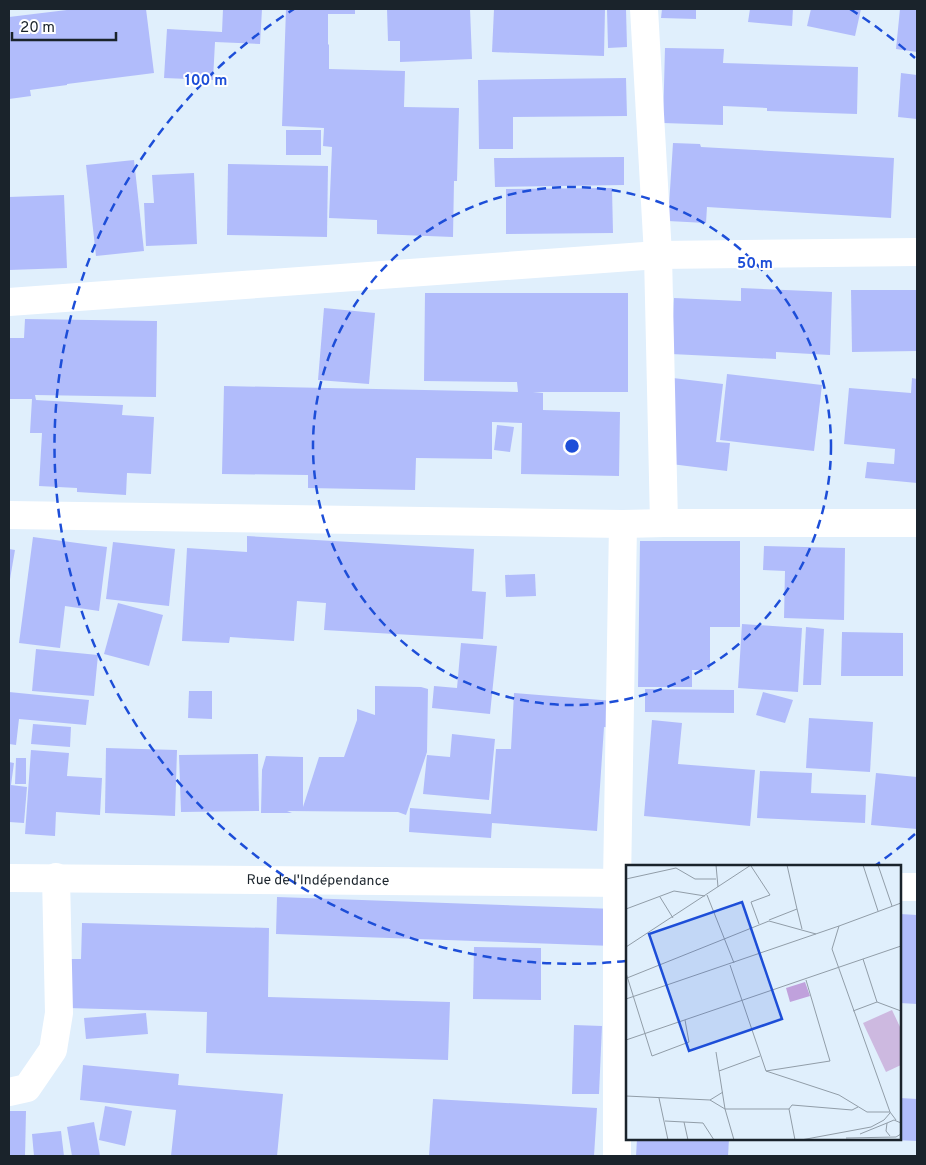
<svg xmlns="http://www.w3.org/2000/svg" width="926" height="1165" font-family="Overpass,sans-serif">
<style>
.building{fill:#b1bcfb}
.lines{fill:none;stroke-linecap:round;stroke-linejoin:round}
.minor{stroke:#fff;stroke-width:28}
.major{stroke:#fff;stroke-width:28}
.ring{fill:none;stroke:#1d4ed8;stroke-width:2.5;stroke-dasharray:9 6}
.labels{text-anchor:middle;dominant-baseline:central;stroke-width:4;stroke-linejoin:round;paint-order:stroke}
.street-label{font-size:14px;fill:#1a232b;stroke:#fff}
.inset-road{fill:none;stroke:#919da8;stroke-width:1}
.view{fill:#1d4ed8;fill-opacity:0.15;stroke:#1d4ed8;stroke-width:2.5}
.inset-edge{fill:none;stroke:#1a232b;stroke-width:2.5}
.centre{fill:#1d4ed8;stroke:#fff;stroke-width:2.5}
.ring-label{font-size:15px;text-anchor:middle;font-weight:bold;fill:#1d4ed8;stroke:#fff;stroke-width:4;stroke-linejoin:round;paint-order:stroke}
</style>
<rect width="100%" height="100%" fill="#e0effc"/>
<g class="building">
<path d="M75,9H146L154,73L67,84V85L30,90L31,96L9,99V17Z"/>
<path d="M223,9H262L260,44L215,42L213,80L164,78L167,29L222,32Z"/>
<path d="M286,9H355V14H328V44L329,45V69L405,71L404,107L459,108L457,181H454L453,237L377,234V220L329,218L332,147L323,146L324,128L282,126Z"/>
<path d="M387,9H470L472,59L400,62V41H388Z"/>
<path d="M494,9H605L604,56L492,52Z"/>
<path d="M607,9H626L627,47L608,48Z"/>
<path d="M662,9H696V19L661,18Z"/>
<path d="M750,9H793L792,26L748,22Z"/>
<path d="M811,9H861L855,36L807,26Z"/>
<path d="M900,9H917V52L896,49Z"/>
<path d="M665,48L724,49L723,63L858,67L857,114L767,111V108L723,106V125L663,123Z"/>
<path d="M901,73L917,75V119L898,117Z"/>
<path d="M626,78L627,116L513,117V149H479L478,80Z"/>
<rect x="286" y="130" width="35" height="25"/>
<path d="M673,143L700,144L701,147L894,158L891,218L707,207L706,223L668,221Z"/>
<path d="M624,157V185L495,187L494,158Z"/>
<path d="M134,160L144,251L96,256L86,165Z"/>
<path d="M228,164L328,166L327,237L227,235Z"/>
<path d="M194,173L197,244L146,246L144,203H154L152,175Z"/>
<path d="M612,188L613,233L506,234V189Z"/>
<path d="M64,195L67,268L9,270V197Z"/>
<path d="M741,288L832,292L830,355L776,352V359L671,354L674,298L741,301Z"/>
<path d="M851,290H917V351L852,352Z"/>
<path d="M425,293H628V392H533L543,393V410L620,412L619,476L521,474L522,423L492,422V459L416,458L415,490L308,488V475L222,474L224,386L518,392L517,382L424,381Z"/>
<path d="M324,308L375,313L369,384L318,380Z"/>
<path d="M25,319L157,321L156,397L35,395L36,400L123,405L122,415L154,417L151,474L127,473L126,495L77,492V488L39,486L42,433H30L32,399H9V338H24Z"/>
<path d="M727,374L822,385L814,451L720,440Z"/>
<path d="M673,378L723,384L716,442L730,443L727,471L663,463Z"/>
<path d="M912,378L917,379V483L865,478L867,462L894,464L895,449L844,444L849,388L911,393Z"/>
<path d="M497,425L514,427L510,452L494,450Z"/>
<path d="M247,536L474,549L472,591L486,592L483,639L324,630L326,603L297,601L294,641L230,637L229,643L182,641L187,548L247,552Z"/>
<path d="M33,537L107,547L99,611L65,606L60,648L19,643Z"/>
<path d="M640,541H740V627H710V670H692V687H638Z"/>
<path d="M113,542L175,549L169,606L106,599Z"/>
<path d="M764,546L845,548L844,620L784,618L785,571L763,570Z"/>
<path d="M9,549L15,550L10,579H9Z"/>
<path d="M535,574L536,596L506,597L505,575Z"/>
<path d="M118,603L163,615L149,666L104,654Z"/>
<path d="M742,624L802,628L798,692L738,688Z"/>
<path d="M806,627L824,629L821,685H803Z"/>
<path d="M842,632L903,633V676H841Z"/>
<path d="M461,643L497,646L490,714L432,708L434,686L457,688Z"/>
<path d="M36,649L98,655L94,696L32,691Z"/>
<path d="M375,686L421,687L428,689L427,752L406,815L398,812L287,811L292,813H261L262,770L266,756L303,757V807L319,757H344L357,720V709L375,715Z"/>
<path d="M645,689L734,690V713L645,712Z"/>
<path d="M189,691H212V719L188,718Z"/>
<path d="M9,692L89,700L86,725L19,719L16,745L9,744Z"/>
<path d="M763,692L793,700L785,723L756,715Z"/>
<path d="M514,693L614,701L613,728L604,727L597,831L492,823L491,838L409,832L410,808L491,814L496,749H511Z"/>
<path d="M809,718L873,722L870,772L806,768Z"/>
<path d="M652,720L682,723L678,764L755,770L750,826L644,816Z"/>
<path d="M33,724L71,727L70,747L31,744Z"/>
<path d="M452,734L495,739L489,800L423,794L427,755L450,757Z"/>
<path d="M106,748L177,750L175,816L105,813Z"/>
<path d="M31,750L69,753L67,776L102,778L100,815L56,812L55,836L25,834Z"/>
<path d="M258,754L259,811L181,812L179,755Z"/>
<path d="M16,758H26V784H15Z"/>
<path d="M9,762L14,763L11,785L27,787L24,823L9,822Z"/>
<path d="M760,771L812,773L811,793L866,795L865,823L757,818Z"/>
<path d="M876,773L917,777V829L871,825Z"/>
<path d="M277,897L615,909L613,946L276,934Z"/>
<path d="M900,914L917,915V1004L900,1003Z"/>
<path d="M82,923L269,928L268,997L450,1002L448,1060L206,1053L207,1012L68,1008L69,959H81Z"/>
<path d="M474,947L541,948V1000L473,999Z"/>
<path d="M146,1013L148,1034L86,1039L84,1018Z"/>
<path d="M574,1025L602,1026L599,1094H572Z"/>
<path d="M83,1065L179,1074L178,1085L283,1094L277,1156H171L176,1110L80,1100Z"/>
<path d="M900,1098L917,1099V1141L894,1140V1139H900Z"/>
<path d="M433,1099L597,1108L594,1156H429Z"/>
<path d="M105,1106L132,1111L125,1146L99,1140Z"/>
<path d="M9,1111H26L25,1156H9Z"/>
<path d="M94,1122L100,1156H72L67,1127Z"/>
<path d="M61,1131L64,1156H34L32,1134Z"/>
<path d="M637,1139H729L728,1156H636Z"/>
</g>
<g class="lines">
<g class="minor">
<path d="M644,9L658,255L664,523"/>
<path d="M9,302L658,255L917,252"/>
<path d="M9,515L623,524L664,523H917"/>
<path d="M9,1092L27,1088L53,1050L59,1013L56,877"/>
<path d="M617,1156V883L623,524"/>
</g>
<g class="major">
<path id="s1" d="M9,878L627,883"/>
<path d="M900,887H917"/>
</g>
</g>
<g class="ring">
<circle cx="572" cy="446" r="259"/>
<path d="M915 834A518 518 0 0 1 876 865M626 961A518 518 0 0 1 294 9M850 9A518 518 0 0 1 915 58"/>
</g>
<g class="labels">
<g class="street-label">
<text stroke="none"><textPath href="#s1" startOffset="309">Rue de l'Indépendance</textPath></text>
</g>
</g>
<g transform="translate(626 865)">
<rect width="275" height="275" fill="#e0effc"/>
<path d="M266,145L275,164V200L260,207L237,158Z" fill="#cdb9e0"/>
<path d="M179,117L184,131L164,137L160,123Z" fill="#c0a1dc"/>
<path class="inset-road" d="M90,0L92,22M161,0L171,44M237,0L252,46M252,0L266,41M125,1L144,30L125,37L133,59M0,14L50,3L69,14H90M81,30L108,98M34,32L47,53M0,44L48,26L79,31M143,55L171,44L176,64M0,82L125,0M237,94L251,137M104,100L140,206L213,230L241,247H264M0,108L26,191L63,177L59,155M1,113L143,56L190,69M0,134L213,61M227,146L251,137L275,146M0,175L275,81M90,187L99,244L108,275M93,206L134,191M140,206L204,196L180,115M0,231L84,235L99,244H163L169,275M33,233L42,275M84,235L97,227M163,244L166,240L226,245L232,242M270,255L264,247L206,84L213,61L275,38M39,256L77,258L88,275M58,257L62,275M234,269L261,258M264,271L260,266L261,258L268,255L275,258M220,273L270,272L275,269M175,275L245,262L258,255L264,248"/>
<path class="view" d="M116,37L156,154L63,186L23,69Z"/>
<rect width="275" height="275" class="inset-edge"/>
</g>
<circle cx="572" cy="446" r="8" class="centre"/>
<g class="ring-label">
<text x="206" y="85">100 m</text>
<text x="755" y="268">50 m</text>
</g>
<rect width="926" height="1165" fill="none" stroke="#1a232b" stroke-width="20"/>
<path d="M12 32v8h104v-8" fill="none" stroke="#1a232b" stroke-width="2.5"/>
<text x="20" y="32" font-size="15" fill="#1a232b" stroke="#ffffff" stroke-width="4" paint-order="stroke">20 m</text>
</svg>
